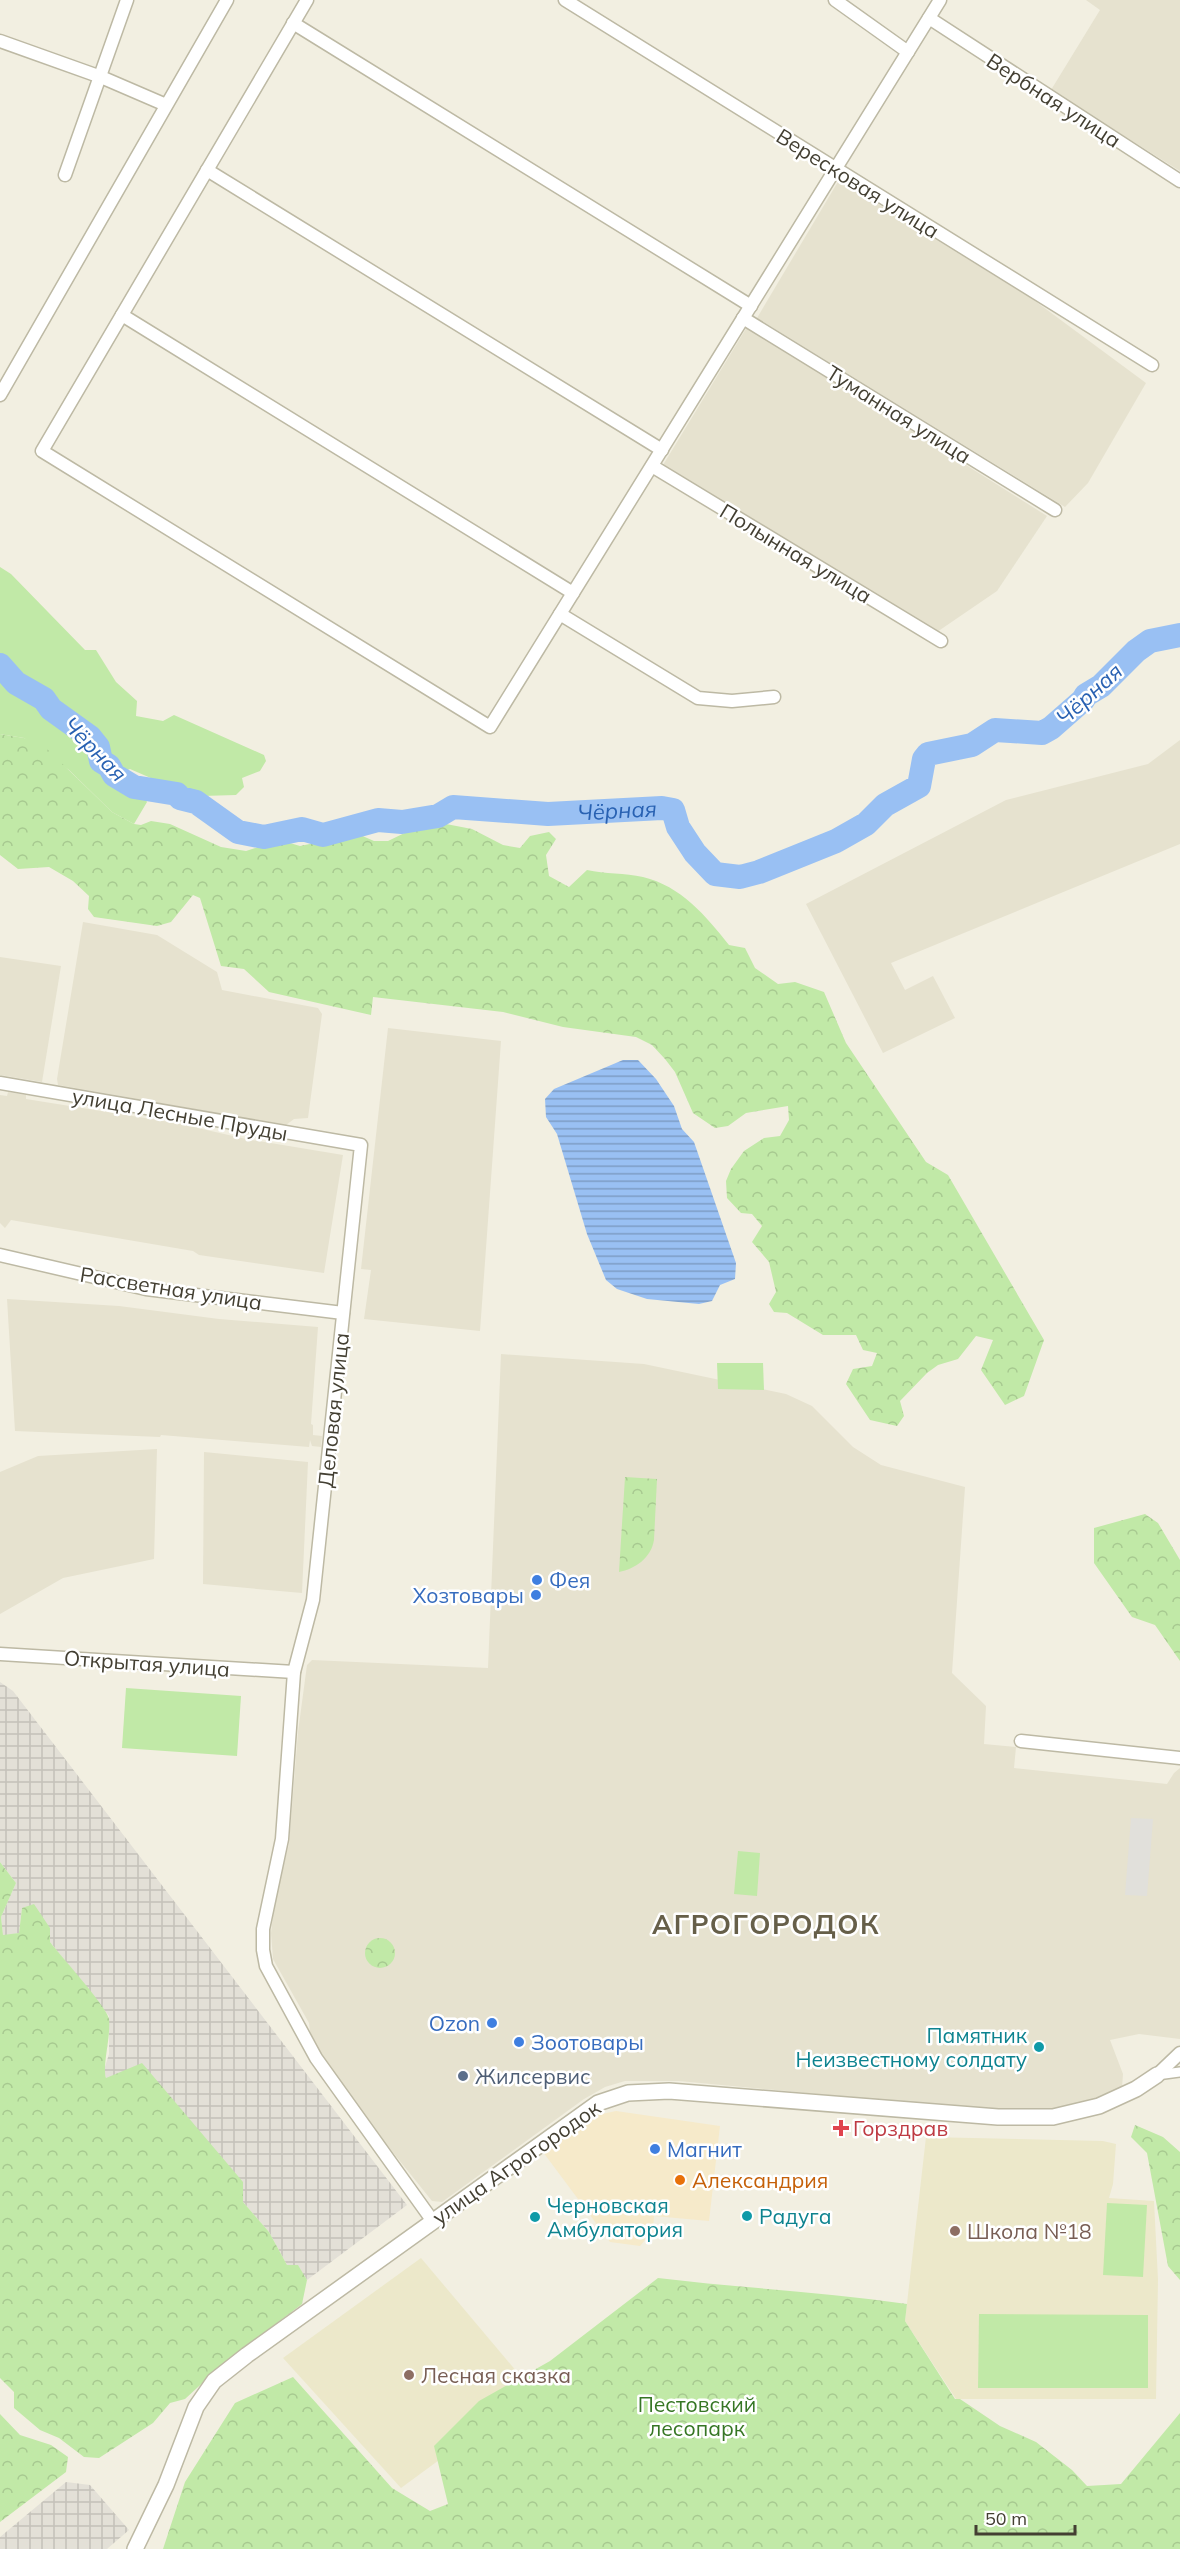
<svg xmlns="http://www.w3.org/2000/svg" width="1180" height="2549" font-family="Mulish,sans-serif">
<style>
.residential{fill:#e6e2cf}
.commercial{fill:#f6eaca}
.industrial{fill:url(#industrial-grid)}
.education{fill:#ece8ca}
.grass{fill:#c1e9a7}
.forest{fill:url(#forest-crowns)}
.parking{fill:#e1e0db}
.water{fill:url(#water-rules)}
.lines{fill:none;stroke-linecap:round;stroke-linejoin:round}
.river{stroke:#99c0f3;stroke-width:24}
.pedestrian-casing{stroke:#bdb9a4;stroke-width:12}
.minor-casing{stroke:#bdb9a4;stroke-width:15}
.tertiary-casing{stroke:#bdb9a4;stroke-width:18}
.pedestrian{stroke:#fff;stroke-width:9}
.minor{stroke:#fff;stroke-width:12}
.tertiary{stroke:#fff;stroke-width:15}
.shop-dot{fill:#3f7fe0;stroke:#fff;stroke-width:2}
.culture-dot{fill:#0f9aa8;stroke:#fff;stroke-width:2}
.service-dot{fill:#5c6f8a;stroke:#fff;stroke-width:2}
.health-dot{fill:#e0444e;stroke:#fff;stroke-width:2}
.food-dot{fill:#e8710a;stroke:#fff;stroke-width:2}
.education-dot{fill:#8d6e63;stroke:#fff;stroke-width:2}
.labels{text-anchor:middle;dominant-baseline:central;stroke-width:5;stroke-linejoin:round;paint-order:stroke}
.street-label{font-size:21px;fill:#433f32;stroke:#fff}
.shop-label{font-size:21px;fill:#366cbe;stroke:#fff;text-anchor:start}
.culture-label{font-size:21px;fill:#0d838f;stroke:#fff;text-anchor:start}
.service-label{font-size:21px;fill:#4e5e75;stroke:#fff;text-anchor:start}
.health-label{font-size:21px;fill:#be3a42;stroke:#fff;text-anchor:start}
.food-label{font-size:21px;fill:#c56008;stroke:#fff;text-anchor:start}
.education-label{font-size:21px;fill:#785e54;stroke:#fff;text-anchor:start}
.park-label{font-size:21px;fill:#367624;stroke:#fff}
.water-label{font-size:22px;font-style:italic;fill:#2861b2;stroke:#fff}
.district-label{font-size:27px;font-weight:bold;letter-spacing:1.5px;fill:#665f49;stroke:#fff}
</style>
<defs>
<pattern id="industrial-grid" width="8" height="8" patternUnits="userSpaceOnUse" patternTransform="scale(1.5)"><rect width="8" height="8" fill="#e3e0d7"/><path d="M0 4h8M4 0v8" fill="none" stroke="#c4c1b9"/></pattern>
<pattern id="forest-crowns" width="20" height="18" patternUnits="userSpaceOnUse" patternTransform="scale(1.5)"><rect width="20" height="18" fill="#c1e9a7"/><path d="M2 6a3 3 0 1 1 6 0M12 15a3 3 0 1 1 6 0" fill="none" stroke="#a7c990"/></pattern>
<pattern id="water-rules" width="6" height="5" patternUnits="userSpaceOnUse" patternTransform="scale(1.5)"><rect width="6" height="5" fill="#99c0f3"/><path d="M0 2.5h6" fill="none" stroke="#7e9dc5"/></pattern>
</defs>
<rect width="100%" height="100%" fill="#f2efe1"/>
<g class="residential">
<path d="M1086,0H1180V171L1051,90L1100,10Z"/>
<path d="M839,180L1031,298L1146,383L1088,483L1065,507L757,318Z"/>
<path d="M747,327L1047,516L997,591L937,632L663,465Z"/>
<path d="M1180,740V844L891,963L905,990L933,976L955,1018L883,1053L806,904L1006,800L1148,764Z"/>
<path d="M83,922L157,935L217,972L222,990L318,1008L322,1014L308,1118L294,1119L286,1125L58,1085L57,1079Z"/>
<path d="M0,957L61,966L42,1082L0,1075Z"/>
<path d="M388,1028L501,1041L480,1331L364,1319L371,1270L361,1269Z"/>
<path d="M8,1092L26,1095V1099L176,1123L246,1139L343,1155L324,1273L199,1255L193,1251L11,1220L5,1228L0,1223V1095L7,1096Z"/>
<path d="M7,1299L119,1306L219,1319L318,1327L311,1424L313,1425V1435L322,1436L321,1447L312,1446L310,1440L309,1447L161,1435L160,1437L15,1431Z"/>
<path d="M501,1354L644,1364L786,1394L812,1406L853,1447L881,1465L965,1487L952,1673L986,1706L984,1744L1016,1747L1014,1768L1167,1784L1174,1773L1180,1768V2039L1139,2034L1110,2040L1123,2074L1122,2088L1119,2091L1070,2109L999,2111L679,2081H625L605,2087L584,2099L442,2202L432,2201L383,2140L323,2058L310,2032L309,2023L273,1959L271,1933L275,1898L289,1844L298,1732L307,1665L312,1660L488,1668Z"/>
<path d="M157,1449L154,1559L63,1578L0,1614V1472L38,1456Z"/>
<path d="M204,1452L308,1462L302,1593L203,1584Z"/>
</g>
<path class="commercial" d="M616,2111L720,2126L709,2221L654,2216L653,2230L640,2246L610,2242L543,2152L597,2115Z"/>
<g class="industrial">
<path d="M0,1682L13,1691L407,2205L307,2280L298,2266L287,2265L269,2232L243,2202L106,2078L104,2070L109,2054V2016L50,1942V1928L22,1908L19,1933L3,1936L1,1917L16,1883L0,1862Z"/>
<path d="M66,2482L90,2485L129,2530L107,2549H0V2537Z"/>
</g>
<g class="education">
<path d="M926,2137L1103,2141L1116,2144L1113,2184L1109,2198L1154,2201L1158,2280L1156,2399H956L905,2321Z"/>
<path d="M421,2258L533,2391L401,2488L283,2358Z"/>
</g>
<g class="grass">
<path d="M0,567L11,574L85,650H96L116,682L137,701L136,716L163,721L174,715L264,755L266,761L260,771L242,778L244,787L236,795L202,796L183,792L130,769L114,775L111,784L127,793L144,797L147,802L134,824L112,812L69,770L24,738L0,734Z"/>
<path d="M717,1363H763L764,1390L718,1389Z"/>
<path d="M126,1688L241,1696L237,1756L122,1748Z"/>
<path d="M738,1851L760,1853L757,1896L734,1894Z"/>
<path d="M1107,2203L1147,2205L1143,2277L1103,2275Z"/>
<path d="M979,2314L1148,2315V2388H978Z"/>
</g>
<g class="forest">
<path d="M0,734L24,738L44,746L112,812L134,824L141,825L151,821L170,824L221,847L246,851L280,840L300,846L358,834L374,841H388L419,826L446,824L472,829L503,845L520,848L530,836L549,832L556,839L546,855L549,876L569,887L587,870C605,874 625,873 643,877C681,886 706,916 729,945L745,948L755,968L778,984L795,982L824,992L846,1043L926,1162L948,1175L1044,1340L1024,1396L1005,1405L981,1370L993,1340L976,1336L958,1359L938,1365L927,1373L900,1401L904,1416L897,1426L870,1420L846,1384L853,1369L872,1366L877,1353L863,1350L856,1335H823L787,1313L774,1312L769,1304L776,1292L769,1262L752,1242L762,1226L752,1214L741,1213L727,1198L726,1181L731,1169L744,1151L764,1138L780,1136L789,1120L788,1106L746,1113L728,1126L715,1128L693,1113L675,1072L665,1059L652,1045L636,1037L563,1027L503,1012L373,997L371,1015L269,992L244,969L221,966L200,898L193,895L171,922L157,926L94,917L88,909L89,896L73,881L49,867L18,869L0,855Z"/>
<path d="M625,1477L657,1479L654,1540C651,1558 635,1569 619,1572Z"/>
<path d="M1145,1514L1158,1523L1180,1560V1661L1155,1625L1132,1617L1094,1563V1528Z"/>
<path d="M0,1862L16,1883L1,1917L3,1935L19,1933L22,1908L34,1904L50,1928V1942C60,1955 108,2008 109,2019C111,2037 102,2066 106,2078L142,2063L243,2182V2202L269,2232L287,2265H298L307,2280L302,2304L222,2365L185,2399L170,2403L153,2423L99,2458L84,2457L59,2438L40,2430L14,2408V2392L0,2378Z"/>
<circle cx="380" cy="1953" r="15"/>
<path d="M1135,2125L1163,2137L1180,2152V2280L1168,2266L1147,2153L1131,2137Z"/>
<path d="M658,2278C741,2288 824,2292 907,2304L905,2321L955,2399H960L1000,2426L1036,2442L1072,2470L1087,2486L1121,2484L1180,2413V2549H163L185,2482L235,2403L293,2377L392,2488L430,2511L448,2504L434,2446L479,2401L550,2361Z"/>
<path d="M0,2414L20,2435L51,2445L68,2457L66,2472L0,2522Z"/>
</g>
<path class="parking" d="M1131,1818L1153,1819L1147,1896L1125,1895Z"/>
<path class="water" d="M623,1060H638L656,1079L674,1106L682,1129L694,1142L736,1263L735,1279L720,1285L712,1301L699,1304L647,1299L617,1289L606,1280L587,1234L557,1134L546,1117L545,1099L554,1089Z"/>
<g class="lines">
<path class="river" id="s1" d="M0,665L16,683L44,699L51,709L90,737L98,747L101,761L109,766L114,775L134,787L177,794L180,798L196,802L238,832L264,837L302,829L323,835L378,820L402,822L438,816L453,807L548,814L662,808L673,810L678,827L695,853L715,874L740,877L759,872L836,841L866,824L885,805L919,786L924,759L928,754L972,745L995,730L1042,733L1051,728L1083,700L1086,695L1101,686L1136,651L1150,641L1180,635"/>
<defs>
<path id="pedestrian" d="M1157,2075L1180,2072"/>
<g id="minor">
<path d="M307,0L42,451L490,727L940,0"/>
<path d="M565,0L1152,365"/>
<path d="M835,0L908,52"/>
<path d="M929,18L1180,181"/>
<path d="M293,23L751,306"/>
<path d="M0,41L101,77L166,105"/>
<path d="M207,170L662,450"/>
<path d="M65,175L127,0"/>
<path d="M122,315L573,593"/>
<path d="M743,318L1055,510"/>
<path d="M0,395L227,0"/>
<path d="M652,466L941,641"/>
<path d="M560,614L698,698L732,701L774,697"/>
<path d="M0,1083L361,1145L313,1600L294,1672L282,1839L263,1929V1950L266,1966L316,2058L432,2220"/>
<path d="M0,1255L146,1289L343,1313"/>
<path d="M0,1654L294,1672"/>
<path d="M1021,1741L1180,1758"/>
<path d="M1157,2075L1180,2053"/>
</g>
<path id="tertiary" d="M135,2549L166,2485L196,2407L214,2381L247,2355L598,2103L628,2093L669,2091L998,2117H1053L1099,2106L1136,2089L1157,2075"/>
</defs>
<use href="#pedestrian" class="pedestrian-casing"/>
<use href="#minor" class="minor-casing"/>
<use href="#tertiary" class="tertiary-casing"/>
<use href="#pedestrian" class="pedestrian"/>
<use href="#minor" class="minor"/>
<use href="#tertiary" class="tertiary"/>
</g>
<g class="shop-dot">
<circle cx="537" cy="1580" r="6"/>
<circle cx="536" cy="1595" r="6"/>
<circle cx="492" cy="2023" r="6"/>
<circle cx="519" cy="2042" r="6"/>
<circle cx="655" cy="2149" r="6"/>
</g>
<g class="culture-dot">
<circle cx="1039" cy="2047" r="6"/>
<circle cx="747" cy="2216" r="6"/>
<circle cx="535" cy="2217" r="6"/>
</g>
<circle class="service-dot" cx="463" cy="2076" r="6"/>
<path class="health-dot" d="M838 2119h6v6h6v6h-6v6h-6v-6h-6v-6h6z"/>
<circle class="food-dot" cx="680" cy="2180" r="6"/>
<g class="education-dot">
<circle cx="955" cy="2231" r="6"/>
<circle cx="409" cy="2375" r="6"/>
</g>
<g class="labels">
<g class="street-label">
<text transform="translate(1054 100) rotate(33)">Вербная улица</text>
<text transform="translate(858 183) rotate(32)">Вересковая улица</text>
<text transform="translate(899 414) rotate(32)">Туманная улица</text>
<text transform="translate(796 553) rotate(31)">Полынная улица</text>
<text transform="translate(180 1114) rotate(10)">улица Лесные Пруды</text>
<text transform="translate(171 1288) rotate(9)">Рассветная улица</text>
<text transform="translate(333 1410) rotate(-84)">Деловая улица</text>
<text transform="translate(147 1663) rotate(4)">Открытая улица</text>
<text transform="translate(516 2162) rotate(-35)">улица Агрогородок</text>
</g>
<g class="shop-label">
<text x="549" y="1580">Фея</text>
<text x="524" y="1595" text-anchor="end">Хозтовары</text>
<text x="480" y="2023" text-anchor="end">Ozon</text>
<text x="531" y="2042">Зоотовары</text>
<text x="667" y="2149">Магнит</text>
</g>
<g class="culture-label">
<text x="1027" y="2035" text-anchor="end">Памятник<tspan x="1027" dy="24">Неизвестному солдату</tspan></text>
<text x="547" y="2205">Черновская<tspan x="547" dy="24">Амбулатория</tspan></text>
<text x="759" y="2216">Радуга</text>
</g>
<g class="service-label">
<text x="475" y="2076">Жилсервис</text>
</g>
<g class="health-label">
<text x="853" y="2128">Горздрав</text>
</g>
<g class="food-label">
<text x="692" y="2180">Александрия</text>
</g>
<g class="education-label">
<text x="967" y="2231">Школа №18</text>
<text x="421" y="2375">Лесная сказка</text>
</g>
<g class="park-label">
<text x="697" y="2404">Пестовский<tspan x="697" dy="24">лесопарк</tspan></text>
</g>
<g class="water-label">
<text transform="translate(1089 694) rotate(-42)">Чёрная</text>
<text transform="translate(95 749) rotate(46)">Чёрная</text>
<text stroke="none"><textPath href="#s1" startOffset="690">Чёрная</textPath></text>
</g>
<g class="district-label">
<text x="766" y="1924">АГРОГОРОДОК</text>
</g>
</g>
<path d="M976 2525v9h99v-9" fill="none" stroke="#433f32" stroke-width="3"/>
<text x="985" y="2525" font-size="18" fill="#433f32" stroke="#ffffff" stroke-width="4.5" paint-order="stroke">50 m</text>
</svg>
